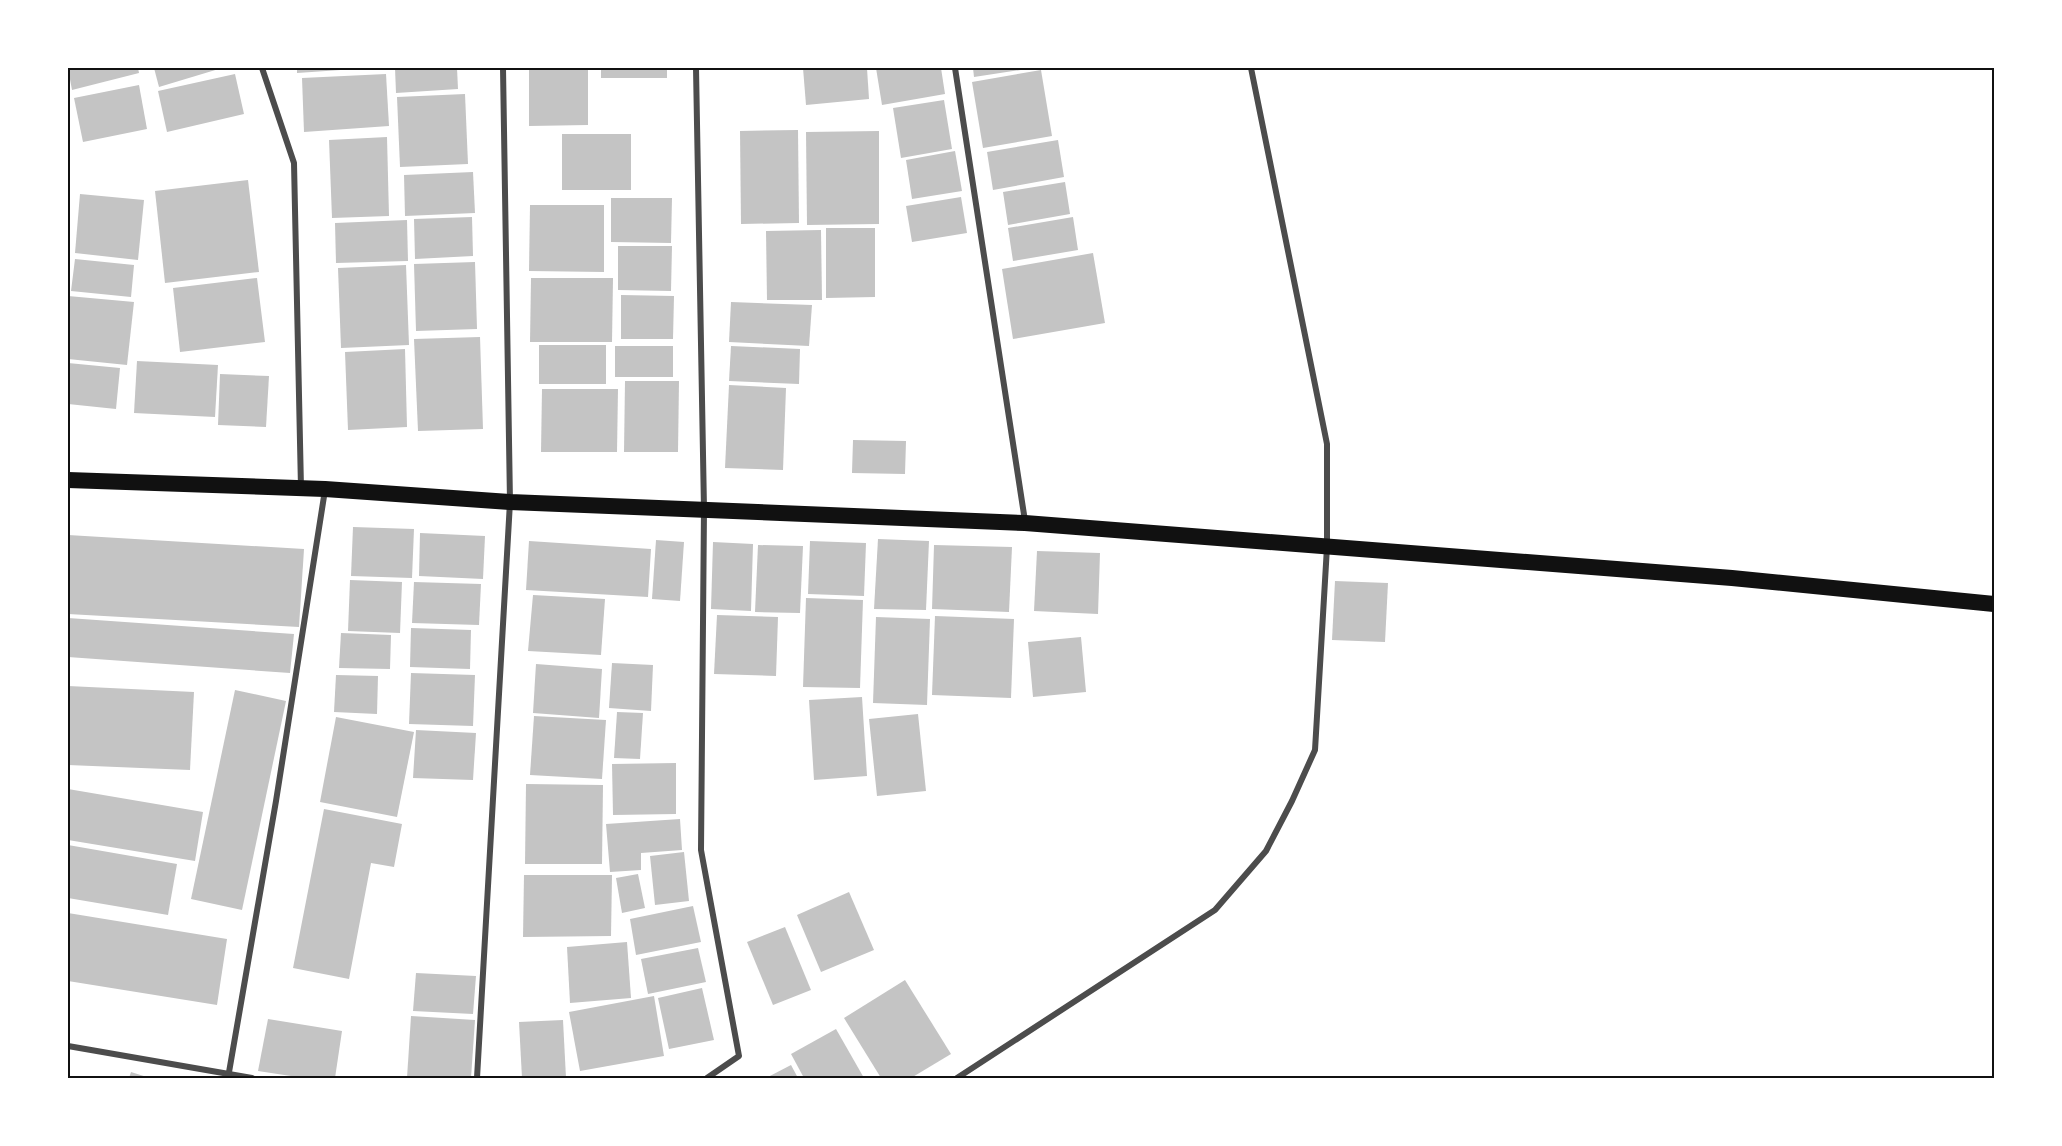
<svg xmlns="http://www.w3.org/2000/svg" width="2062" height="1146" font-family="Montserrat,sans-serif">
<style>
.building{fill:#c4c4c4}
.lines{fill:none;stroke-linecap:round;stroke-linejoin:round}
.minor{stroke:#4c4c4c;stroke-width:6}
.trunk{stroke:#111;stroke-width:16}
.neatline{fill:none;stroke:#111;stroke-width:2}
</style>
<rect width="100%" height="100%" fill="#fff"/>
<g class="building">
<path d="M71,68H138L139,73L72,90L68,69Z"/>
<path d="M154,68H222L159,87Z"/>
<path d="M297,68H355V69L297,73Z"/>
<path d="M395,68H457L458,89L396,93Z"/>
<path d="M529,68H588V125L529,126Z"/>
<rect x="601" y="68" width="66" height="10"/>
<path d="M803,68H867L869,99L806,105Z"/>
<path d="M876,68H941L945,94L882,105Z"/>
<path d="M973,68H1027V69L974,77Z"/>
<path d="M1041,70L1052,136L983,148L972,82Z"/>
<path d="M235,74L244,114L167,132L158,91Z"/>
<path d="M386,74L389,126L304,132L302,78Z"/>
<path d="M139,85L147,129L83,142L74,98Z"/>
<path d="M465,94L468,164L400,167L397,97Z"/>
<path d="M944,100L952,149L901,158L893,108Z"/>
<path d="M798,130L799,223L741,224L740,131Z"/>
<path d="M879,131V224L807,225L806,132Z"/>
<rect x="562" y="134" width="69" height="56"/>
<path d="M387,137L389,216L332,218L329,140Z"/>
<path d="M1058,140L1064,177L993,190L987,152Z"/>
<path d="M955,151L962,191L912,199L906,160Z"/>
<path d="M473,172L475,213L405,216L404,175Z"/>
<path d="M248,180L259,272L165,283L155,191Z"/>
<path d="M1065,182L1070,214L1008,225L1003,192Z"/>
<path d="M80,194L144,200L138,260L75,253Z"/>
<path d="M961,197L967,233L912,242L906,206Z"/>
<path d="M611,198H672L671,243L611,242Z"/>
<path d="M530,205H604V272L529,271Z"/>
<path d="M472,217L473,256L415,259L414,219Z"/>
<path d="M1073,217L1078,250L1013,261L1008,228Z"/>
<path d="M407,220L408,261L336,263L335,223Z"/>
<path d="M826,228H875V297L826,298Z"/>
<path d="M821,230L822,300H767L766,231Z"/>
<path d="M618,246H672L671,291L618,290Z"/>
<path d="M1093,253L1105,323L1013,339L1002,269Z"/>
<path d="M75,259L134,265L131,297L71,291Z"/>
<path d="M475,262L477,329L416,331L414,264Z"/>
<path d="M406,265L409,345L341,348L338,268Z"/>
<path d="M257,278L265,342L180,352L173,288Z"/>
<path d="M531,278H613L612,342H530Z"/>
<path d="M621,295L674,296L673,339H621Z"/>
<path d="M68,296L134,302L127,365L68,359Z"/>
<path d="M731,302L812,305L809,346L729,342Z"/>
<path d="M480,337L483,429L418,431L414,339Z"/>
<rect x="539" y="345" width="67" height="39"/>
<rect x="615" y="346" width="58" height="31"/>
<path d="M731,346L800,349L799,384L729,381Z"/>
<path d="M405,349L407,427L348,430L345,352Z"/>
<path d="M137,361L218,365L215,417L134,413Z"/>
<path d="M68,363L120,368L116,409L68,404Z"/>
<path d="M220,374L269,376L266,427L218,425Z"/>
<path d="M625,381H679L678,452H624Z"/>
<path d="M729,385L786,388L783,470L725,468Z"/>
<path d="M542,389H618L617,452H541Z"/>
<path d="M853,440L906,441L905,474L852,473Z"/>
<path d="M353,527L414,529L412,578L351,576Z"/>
<path d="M420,533L485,536L483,579L419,576Z"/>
<path d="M68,535L304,549L299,627L68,614Z"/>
<path d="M878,539L929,541L926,610L874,609Z"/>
<path d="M656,540L684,542L680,601L652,599Z"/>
<path d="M529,541L651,549L648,597L526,590Z"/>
<path d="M810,541L866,543L864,596L808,594Z"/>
<path d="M713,542L753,544L751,611L711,609Z"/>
<path d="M758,545L803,546L800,613L755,612Z"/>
<path d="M934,545L1012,547L1009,612L932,609Z"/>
<path d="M1037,551L1100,553L1098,614L1034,611Z"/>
<path d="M350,580L402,582L400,633L348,631Z"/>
<path d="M1335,581L1388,583L1385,642L1332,640Z"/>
<path d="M414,582L481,584L479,625L412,623Z"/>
<path d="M533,595L605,599L601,655L528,651Z"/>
<path d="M806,598L863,600L860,688L803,687Z"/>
<path d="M717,615L778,617L776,676L714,674Z"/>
<path d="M935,616L1014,619L1011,698L932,695Z"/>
<path d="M876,617L930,619L927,705L873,703Z"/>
<path d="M68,618L294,634L290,673L68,657Z"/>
<path d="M411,628L471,630L470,669L410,667Z"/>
<path d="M341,633L391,635L390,669L339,668Z"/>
<path d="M1081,637L1086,692L1033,697L1028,642Z"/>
<path d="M612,663L653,665L651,711L609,708Z"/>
<path d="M536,664L602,669L599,718L533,713Z"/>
<path d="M411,673L475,675L473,726L409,724Z"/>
<path d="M336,675L378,676L377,714L334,712Z"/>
<path d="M68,686L194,692L190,770L68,765Z"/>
<path d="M235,690L286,701L242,910L191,899Z"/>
<path d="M862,697L867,776L814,780L809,700Z"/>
<path d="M617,712L643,713L640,759L614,758Z"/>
<path d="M918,714L926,791L877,796L869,719Z"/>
<path d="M534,716L606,720L602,779L530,775Z"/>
<path d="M336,717L414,732L397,817L320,802Z"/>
<path d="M416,730L476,733L473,780L413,778Z"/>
<path d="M676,763V814L613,815L612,764Z"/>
<path d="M526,784L603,785L602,864H525Z"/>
<path d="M68,789L203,812L195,861L68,840Z"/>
<path d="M324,809L402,824L394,867L371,863L349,979L293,968Z"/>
<path d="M680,819L682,850L641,853V870L610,872L606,824Z"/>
<path d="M68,845L177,864L168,915L68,898Z"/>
<path d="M684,852L689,901L655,905L650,856Z"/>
<path d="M638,874L645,908L622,913L616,878Z"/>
<path d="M524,875H612L611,936L523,937Z"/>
<path d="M849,892L874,950L821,972L797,915Z"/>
<path d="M693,906L701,942L636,955L630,919Z"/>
<path d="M68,913L227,939L217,1005L68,981Z"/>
<path d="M785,927L811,990L773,1005L747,942Z"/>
<path d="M627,942L631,998L570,1003L567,947Z"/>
<path d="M698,948L706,982L648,994L641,959Z"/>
<path d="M416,973L476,976L473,1014L413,1011Z"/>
<path d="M905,980L951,1054L911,1078H881L844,1018Z"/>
<path d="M702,988L714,1040L669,1049L658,998Z"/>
<path d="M654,996L664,1056L580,1071L569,1012Z"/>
<path d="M411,1016L475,1020L471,1078H407Z"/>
<path d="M268,1019L342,1031L335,1078H304L258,1071Z"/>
<path d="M563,1020L566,1078H522L519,1022Z"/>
<path d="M836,1029L864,1078H804L791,1054Z"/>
<path d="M791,1065L798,1078H766Z"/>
<path d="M131,1072L150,1078H129Z"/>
</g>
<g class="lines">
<g class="minor">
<path d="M262,68L294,163L301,488"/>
<path d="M696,68L704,509L701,850L739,1056L707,1078"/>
<path d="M955,68L1025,521"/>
<path d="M68,1046L252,1078"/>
<path d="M228,1078L276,801L325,490"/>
<path d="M477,1078L510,502L503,68"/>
<path d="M957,1078L1215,910L1266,851L1292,801L1315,750L1327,547V444L1251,68"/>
</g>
<path class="trunk" d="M68,480L325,489L510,502L1025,523L1732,578L1994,604"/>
</g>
<rect width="2062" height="1146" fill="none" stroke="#ffffff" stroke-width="138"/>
<rect x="69" y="69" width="1924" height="1008" class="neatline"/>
</svg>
